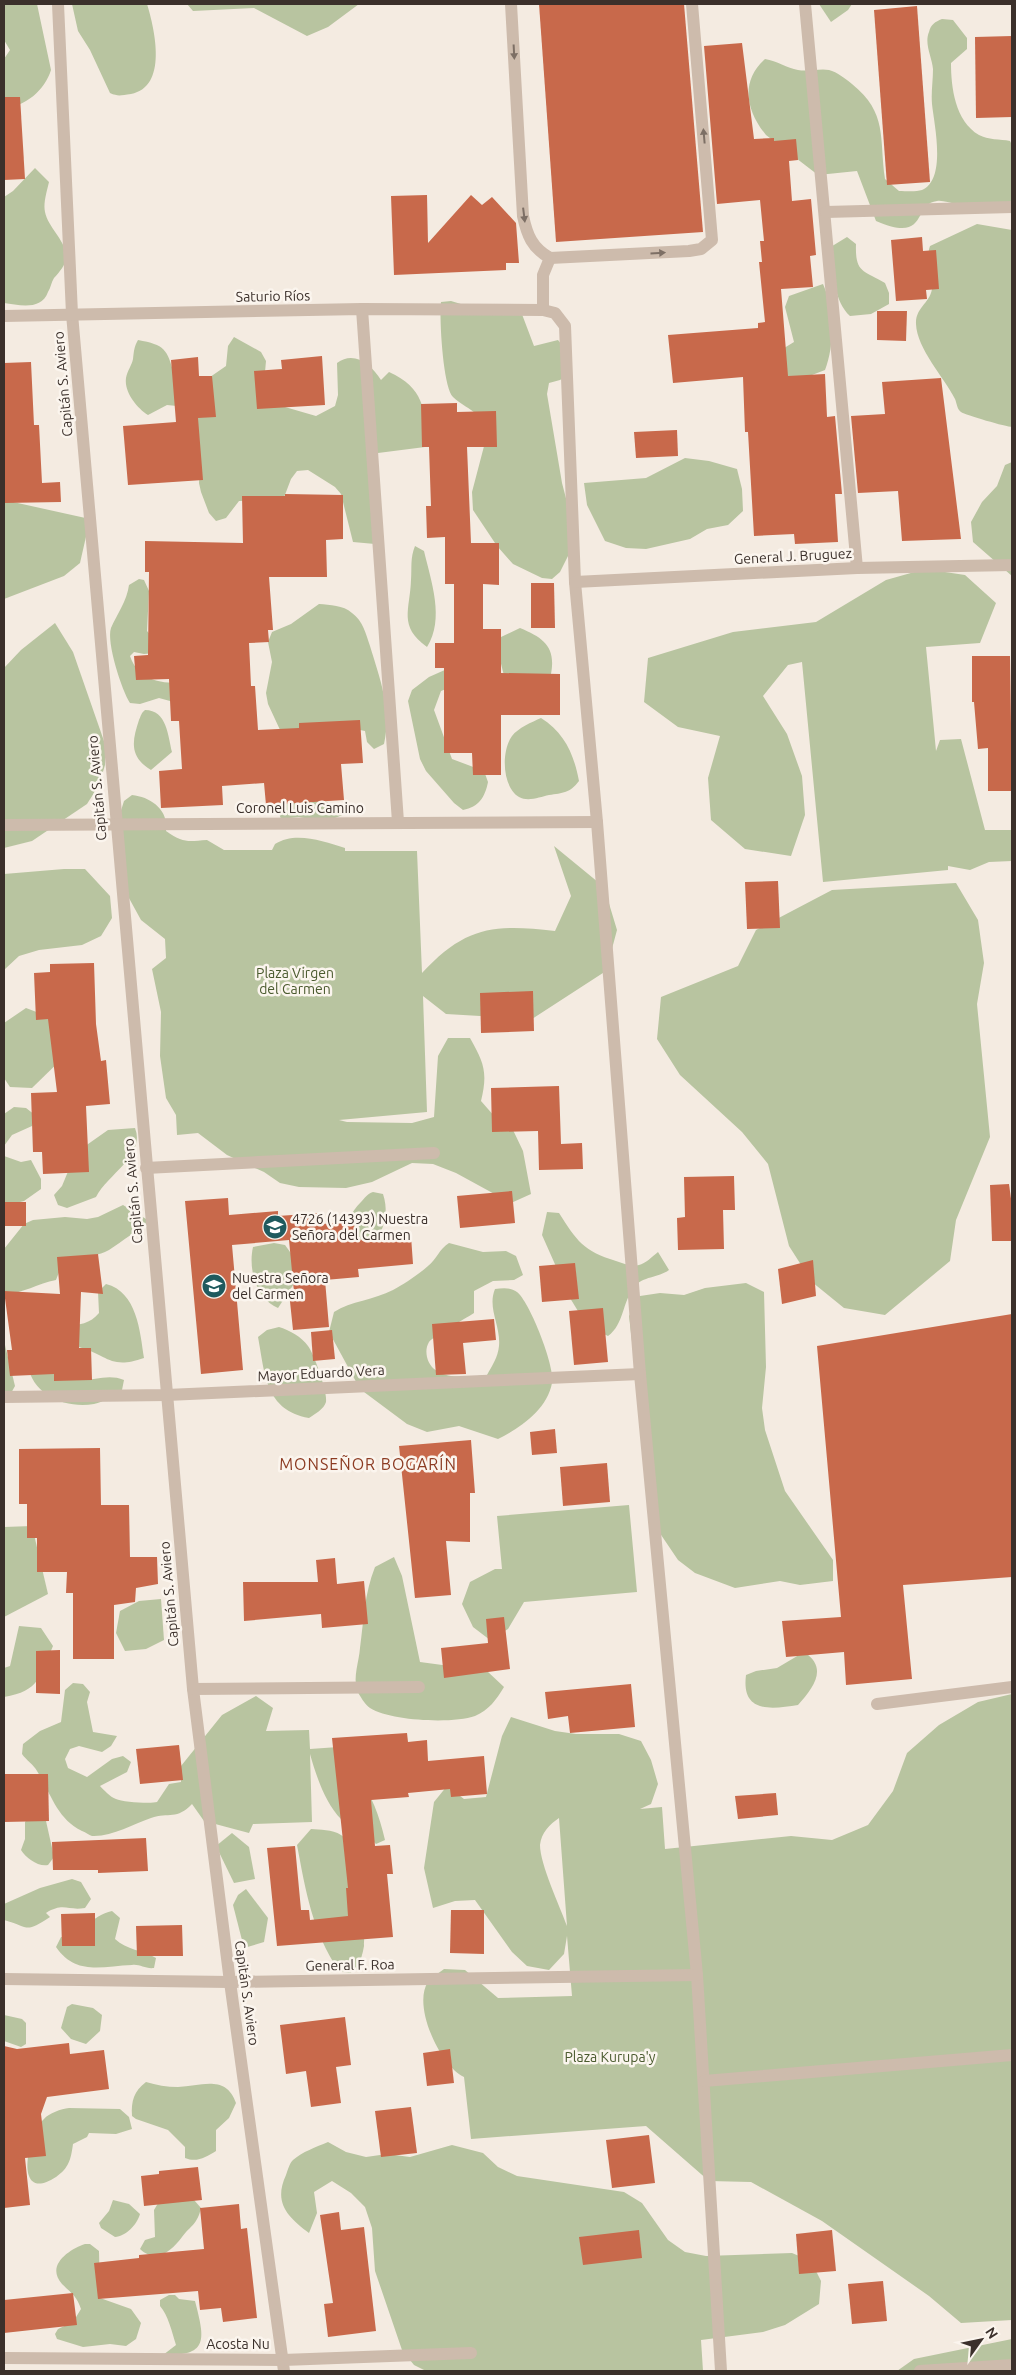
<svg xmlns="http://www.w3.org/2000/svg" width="1016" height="2375" font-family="Ubuntu,sans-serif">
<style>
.green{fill:#b8c4a0;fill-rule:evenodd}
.building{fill:#c8694b}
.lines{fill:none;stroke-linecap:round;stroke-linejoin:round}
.minor{stroke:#cdbbac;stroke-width:12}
.oneway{fill:#7d6f65}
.labels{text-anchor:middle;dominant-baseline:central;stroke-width:5;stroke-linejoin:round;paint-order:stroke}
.street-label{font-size:14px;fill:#3b302b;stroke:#fbf5ee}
.park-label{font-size:14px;fill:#4a5a2e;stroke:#fbf5ee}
.poi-label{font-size:14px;fill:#3b302b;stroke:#fbf5ee;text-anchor:start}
.quarter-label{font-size:16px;letter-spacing:1px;fill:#8c3b22;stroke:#fbf5ee}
</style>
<rect width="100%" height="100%" fill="#f4ebe1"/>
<g class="green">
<path d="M4,4H37L51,70C45,90 25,107 4,108V59L10,50L4,40Z"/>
<path d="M72,4H147C155,30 168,87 131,94C121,95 119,97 110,93L90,50L78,31Z"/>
<path d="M187,4H359L328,27L307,36L254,8L193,11Z"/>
<path d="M819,4H852L848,10L831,22Z"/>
<path d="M942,19L953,20L967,38V49L951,63C951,87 955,121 979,135C988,140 1000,139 1010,141L1012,145V198L1010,205C991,209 976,207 956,204C950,203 942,200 937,201C912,204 929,244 876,221L857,171L818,175L766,135C746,111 740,81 765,59C777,61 787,68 798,70C808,72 820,68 829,70C837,72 846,79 852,84C888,113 879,138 885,179L899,191C906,191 916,192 922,190C947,179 934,124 932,104C931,92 933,81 933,69C932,57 924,44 929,32C931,24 935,22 942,19Z"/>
<path d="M35,168L49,182C47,191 43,203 45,212C48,227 64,239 66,254C67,264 60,271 54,278C51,283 51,287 48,292C41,311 19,305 4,303V197L13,191Z"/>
<path d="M977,224L1012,230V427C1007,427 965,415 961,412C957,409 957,404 955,399C944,377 917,349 916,324C915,307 932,302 932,287C933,272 925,261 930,246Z"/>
<path d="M847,237L856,244C855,273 863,270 885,283L889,293V304L871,314L850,316C833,300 833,270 829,248Z"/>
<path d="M823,284C834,308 835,345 825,370L786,385L776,353L794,342L785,307L789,296Z"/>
<path d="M451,301L484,311L520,309L534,346L558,340L566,350L569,374L560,380L549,383L547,394L562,483L568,506L571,550L560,572L552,579L542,578L513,564L497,546L473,510L472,492L488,431C482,412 466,409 453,397C443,388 439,317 441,302Z"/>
<path d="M234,337L261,352L266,361L265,372L285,407L316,416L335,406L338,395L337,363C354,350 371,364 381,380L389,372C424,388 425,409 427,442L425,447L378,453L375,544L353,542L341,494L335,487L308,470L297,471L291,479L283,500L239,501L226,518L216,521L209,513L201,492L199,483L200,463L177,406L167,405L148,415C137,408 124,392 126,378C127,371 132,365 133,359C134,351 134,347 138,340C165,345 167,349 174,374L200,384L226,366L228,346Z"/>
<path d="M685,458L709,461L737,469L742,489L743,511L728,525L707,529L690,539L646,549L626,548L605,541L587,505L584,483L646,478Z"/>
<path d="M1012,462V576L973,542L971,522L982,502L997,486L1005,465Z"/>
<path d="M4,500L90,519L80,563L64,576L4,599Z"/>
<path d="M415,546L424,551C431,581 445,619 427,647C398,626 410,610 411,580C412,568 410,558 415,546Z"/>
<path d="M925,569L965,575L996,603L980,643L926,647L936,751L940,740L961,739L985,830H1012V861L989,862L970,870L948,866V870L823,882L802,662L788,665L763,696L787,734L802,776L805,815L791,856L745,849L711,820L708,778L720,736L678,727L644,702L648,658L733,632L816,622L886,580Z"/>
<path d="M139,579L144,580L149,591L147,631L165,652L144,654L134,652L130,656C138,680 159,683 180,683L170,701L159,698L140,704L130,703C122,691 106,642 111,628C117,614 127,601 129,585Z"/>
<path d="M319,604C330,605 343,605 352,613C363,621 366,634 370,646C380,679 392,710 384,744L374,749L367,742L365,731L355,729L281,732L268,704L266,693L272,662L268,642L272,632L291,624Z"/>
<path d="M55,623L73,652L105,744V765L99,785L87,804L32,841L4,848V668L21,650Z"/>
<path d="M520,628C544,638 556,647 551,674L505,679C501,664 497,652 501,637Z"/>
<path d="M447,669L451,687L441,691L434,710L452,759L484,771L488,782C485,797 479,807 463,810L454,803L426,771L420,759L408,701L412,690L429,677Z"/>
<path d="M145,710C167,710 168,736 172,752L151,770C129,757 132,741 139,720C141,716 141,713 145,710Z"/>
<path d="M541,718C565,733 574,755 579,781C570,793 563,793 549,795C540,797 528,802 519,797C502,787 501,751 512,736C518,728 532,722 541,718Z"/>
<path d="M132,795C151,797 169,810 166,831C184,844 189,841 207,840L224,850H272L275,844C295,831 323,841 345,848V851H417L422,973C466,926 494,924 555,931L571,896L554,846L604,887L617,930L606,971L532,1019L446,1014L423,996L427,1112L339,1120L347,1122L412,1123L434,1117L438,1056L448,1038H470C484,1063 488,1072 481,1101L495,1117L513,1130L523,1151L531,1194L511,1203L456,1173L433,1164L412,1163L372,1182L346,1188L299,1187L280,1183L264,1172L227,1155L198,1133L177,1135L176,1115L166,1098L160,1056L161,1012L152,969L166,958L165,939L141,920L124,889L118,820L124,801Z"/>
<path d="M316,795L345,814L325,822L299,817L281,819L276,805Z"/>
<path d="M64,869H85L110,896L112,918L101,936L82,945L39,950L19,956L4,970V874Z"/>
<path d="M956,883L978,920L984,963L977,1004L990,1137L956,1220L950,1261L885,1315L844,1308L812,1282L789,1246L768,1164L742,1132L680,1075L657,1039L661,997L738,966L756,930L832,890Z"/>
<path d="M26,1008L47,1016L71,1050L32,1088L10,1087L4,1078V1023Z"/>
<path d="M14,1107L26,1108L35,1115L32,1126L12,1135L4,1146V1114Z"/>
<path d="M135,1128C146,1155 107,1175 96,1197L67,1208L58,1205L54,1195L62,1186L74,1157L81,1149L108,1130Z"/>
<path d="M4,1156L21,1162L31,1160L41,1179V1189L24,1201L4,1206Z"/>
<path d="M373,1192L383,1194C392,1221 377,1243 360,1262C350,1238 339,1224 361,1202C365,1198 367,1194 373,1192Z"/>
<path d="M123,1205L151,1222C136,1230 123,1241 109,1250C85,1264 69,1243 56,1280C38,1283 23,1294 4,1294V1249L24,1224L33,1220L65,1217L87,1219L98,1217Z"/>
<path d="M547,1212L559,1213C577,1241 583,1251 616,1261C623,1263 631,1267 639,1265C645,1264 653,1256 658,1252L669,1270C658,1278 643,1276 634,1287C622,1303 624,1324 608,1336L598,1331L581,1316L570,1298L542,1235Z"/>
<path d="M274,1243L285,1245L303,1270L278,1308C256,1299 248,1269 253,1247Z"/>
<path d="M449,1243L483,1252L506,1251L516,1256L523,1275L514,1280L493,1281L474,1291V1313C465,1319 435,1335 429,1342C426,1347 426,1352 427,1357C433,1382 468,1377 487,1375C492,1366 498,1357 499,1346C501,1326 487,1308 495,1289C502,1288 511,1287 517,1292C530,1302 556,1369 552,1383C547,1410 520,1428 498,1439L459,1426L427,1432L407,1424L360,1389L329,1332L334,1312C351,1301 374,1300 393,1290C404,1284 418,1275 428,1266C437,1259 439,1249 449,1243Z"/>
<path d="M746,1283L764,1292L766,1367L762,1408L765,1430L785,1491L833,1560V1581L800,1585L780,1581L735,1588L695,1573L678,1560L653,1523L629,1316L640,1296L660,1293L684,1295L705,1288Z"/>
<path d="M106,1284C137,1292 140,1331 144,1358C110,1370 108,1355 79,1347L64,1375C83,1388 103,1371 124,1380L122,1390C113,1395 104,1402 94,1404C66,1409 32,1395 28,1365L51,1325C69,1325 87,1328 99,1313L98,1292Z"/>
<path d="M279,1327C289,1330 302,1337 308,1346C314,1354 328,1393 326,1402C324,1409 315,1414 309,1418C265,1410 265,1374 258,1337L267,1330Z"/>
<path d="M4,1341L15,1386L10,1395L4,1398Z"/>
<path d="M629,1505L637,1592L524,1602L508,1629L490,1640L473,1627L462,1604L470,1582L495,1569H502L497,1516Z"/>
<path d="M32,1526L48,1594L4,1617V1527Z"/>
<path d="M394,1557L402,1576L420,1662L487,1671L504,1687C496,1700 489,1710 475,1716C452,1724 391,1721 370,1708C366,1706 359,1695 357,1690C353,1676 359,1662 360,1648C364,1619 364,1595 375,1567Z"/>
<path d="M161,1599L164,1640L146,1649L125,1651L116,1633L120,1611L139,1601Z"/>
<path d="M19,1626L41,1628L53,1646C40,1676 40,1691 4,1697V1668L10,1666Z"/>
<path d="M804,1652C829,1668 813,1688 798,1705C772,1709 741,1714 746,1675L756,1671L777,1668Z"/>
<path d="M73,1683L83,1684L90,1692L87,1702L93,1732L117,1736L111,1746L102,1752L79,1746L70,1749L65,1759L68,1768L87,1777L112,1759L123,1756L131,1762L127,1772L100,1786C104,1790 110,1797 116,1799C122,1802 151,1804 157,1802L169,1784L181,1782V1766L222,1715L256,1696L273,1708L266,1731L309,1730L310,1749L338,1747C362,1779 376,1800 385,1840L376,1844C366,1833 351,1829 341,1819C325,1803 316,1775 310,1754L312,1822L253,1824L249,1833L204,1821L192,1804C177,1820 169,1812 151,1818C133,1824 112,1837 92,1836C89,1835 85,1832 82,1831C56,1818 51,1793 37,1771C34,1765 26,1760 22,1754L23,1744L40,1731L61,1722L65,1690Z"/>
<path d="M1012,1694V2320L961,2323L929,2296L822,2221L751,2182L709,2181L646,2126L471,2139L464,2077C440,2066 412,2005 428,1982C432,1977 439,1973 444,1969L465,1970L498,1998L572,1996L567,1936L564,1954L549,1970L527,1966L512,1952L475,1900L455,1901L433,1908L424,1868L434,1802L447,1786L464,1799L486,1797L502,1736L511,1717L555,1731L576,1734H619L641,1741L651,1760L658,1784L651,1804L640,1809L662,1807L665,1849L791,1836L832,1840L868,1825L893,1791L907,1753L939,1725L978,1702ZM559,1818L567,1926C560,1907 540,1864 540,1845C541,1833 550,1824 559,1818Z"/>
<path d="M28,1818L46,1821L54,1857L48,1865C38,1867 26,1858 21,1850L25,1839V1822Z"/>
<path d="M311,1829C320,1830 332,1829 341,1835C364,1850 366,1921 364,1946C363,1953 360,1961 358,1969L349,1973L339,1971C312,1931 306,1892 297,1845Z"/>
<path d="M232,1833L249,1847L255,1879L234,1883L216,1846Z"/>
<path d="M72,1879L81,1882L91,1899L85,1908C67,1911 64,1902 46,1913L50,1917C24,1934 30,1927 4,1920V1904L40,1888Z"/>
<path d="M246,1889L268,1918L264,1942L244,1948L233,1905L238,1895Z"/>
<path d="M112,1911L120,1918L115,1939C127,1950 142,1950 156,1958L154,1968C145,1969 140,1964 132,1965C102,1966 76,1976 56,1947L61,1937C81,1936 92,1915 112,1911Z"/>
<path d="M72,2004L93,2008L102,2015L100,2031L86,2044L71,2039L61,2028L67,2007Z"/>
<path d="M4,2015L22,2019L26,2023V2044L21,2047L4,2041Z"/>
<path d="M146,2082C156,2085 167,2087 178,2087C201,2086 226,2074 236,2103L229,2118L216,2130V2151C206,2157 197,2163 185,2158V2147L168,2130L136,2119L132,2116C131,2101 134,2091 146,2082Z"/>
<path d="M69,2108L120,2109L129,2117L132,2129L116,2134L89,2133L87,2137L73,2144C71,2159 69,2168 56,2177C13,2205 27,2135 44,2119C49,2113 61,2109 69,2108Z"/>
<path d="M328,2142L346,2152L366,2157L387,2154L410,2157L452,2145L483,2153L498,2167L517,2176L624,2192L642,2203L668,2240L685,2252L706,2256L792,2253L811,2261L821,2281L819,2304L785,2325L763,2332L701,2340L703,2371H426L414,2365L402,2350L375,2271L372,2228L365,2207L351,2193L332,2181L314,2192L317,2213L309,2233C288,2217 273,2203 286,2175C288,2170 289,2164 293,2160C302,2152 316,2147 328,2142Z"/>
<path d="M113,2200L129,2204L140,2214C137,2225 126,2236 115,2237L101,2228L99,2223L109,2211Z"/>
<path d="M160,2200H194L201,2208C197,2225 191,2225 182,2237C172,2250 157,2265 140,2249L145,2240L155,2237L154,2210Z"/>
<path d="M85,2244H90L99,2251L100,2298L131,2309L141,2323L136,2339L126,2346L110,2344L83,2347L57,2339L55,2334L58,2329L73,2322L81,2309C77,2296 71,2293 62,2284C45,2265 70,2249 85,2244Z"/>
<path d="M169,2295H175L179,2299L195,2301C205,2340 209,2356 163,2355L176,2345C172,2332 168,2315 160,2306V2300Z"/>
<path d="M1012,2339V2371H897L914,2359Z"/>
</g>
<g class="building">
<path d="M539,4H684L703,232L556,242Z"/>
<path d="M917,6L930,182L887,185L874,10Z"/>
<path d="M1012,36V117L976,118L975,37Z"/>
<path d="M742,43L754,139L774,138V141L796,139L798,160L789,161L792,201L811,199L816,255L810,256L813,287L781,289L788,376L825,374L827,417L835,416L842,494H835L838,542L795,544L794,534L754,536L748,432H745L743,377L673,383L668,335L758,328V323L765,322L759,262H762L760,241H764L760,200L717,204L704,46Z"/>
<path d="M4,97H20L25,179L4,180Z"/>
<path d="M427,195L428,243L471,195L482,205L492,197L516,223L519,263H506V270L394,275L391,196Z"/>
<path d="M922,237L923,251L936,250L939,289L926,290L927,299L896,301L891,240Z"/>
<path d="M877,311H907L906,341L877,340Z"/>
<path d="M322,356L325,405L257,409L254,371L282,369L281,360Z"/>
<path d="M198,357L199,376H212L216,417L198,418L203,480L128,485L123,426L176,422L171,360Z"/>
<path d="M31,362L34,425H39L42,483L60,482L61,502L4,503V363Z"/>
<path d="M941,378L961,539L902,541L898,491L858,493L851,416L885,414L882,382Z"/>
<path d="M457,403V412L496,411L497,447H467L471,543H499V585L483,584V629H501V673L560,674V715H501V775H473L472,753H444V668H435V643H454V584H445V537L427,538L426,506H431L429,447H422L421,404Z"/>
<path d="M677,430L678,456L636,458L634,432Z"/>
<path d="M285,494L343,495V539L326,540L327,577H269L273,630H268L269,642L249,643L251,686H255L258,730L299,728V723L360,720L363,763L341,764L344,800L266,805L264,783L222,786L223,805L161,808L159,771L182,769L179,721H171L169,679L136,680L134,656L148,655L149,572H145V541L243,543L242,496H285Z"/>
<path d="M531,583H554L555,628H531Z"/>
<path d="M972,656H1010L1012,791H988V748L978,749L974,702H972Z"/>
<path d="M778,881L780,928L747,929L745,882Z"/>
<path d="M94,963L96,1024L101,1061L106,1060L110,1104L86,1106L89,1172L43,1174L42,1152H33L31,1093L57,1092L48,1019L36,1020L34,973L50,972V964Z"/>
<path d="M533,991L534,1031L481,1033L480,993Z"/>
<path d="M559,1086L561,1144L582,1143L583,1169L539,1170L538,1131L492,1132L491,1088Z"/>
<path d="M734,1176L735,1210H723L724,1249L678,1250L677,1218L685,1217L684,1177Z"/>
<path d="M1009,1184L1012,1206V1241H992L990,1185Z"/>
<path d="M512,1191L515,1223L460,1228L457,1196Z"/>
<path d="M228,1198L229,1215L278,1211V1216L320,1213L321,1224L354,1222L355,1240L411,1236L413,1264L358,1269L359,1277L325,1280L329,1327L293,1330L289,1292H294L289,1240L232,1245L243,1370L201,1374L185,1201Z"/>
<rect x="4" y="1202" width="22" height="24"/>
<path d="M98,1254L103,1294L81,1292L79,1348H91L92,1380L54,1381V1374L10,1376L7,1350H12L4,1291L60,1294L57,1257Z"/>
<path d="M813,1260L816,1296L782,1304L778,1269Z"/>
<path d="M575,1263L579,1299L542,1302L539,1266Z"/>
<path d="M603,1308L608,1362L574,1365L569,1311Z"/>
<path d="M1012,1314V1577L903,1585L912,1679L846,1685L844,1652L786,1657L782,1621L841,1617L817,1346Z"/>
<path d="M494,1319L496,1340L463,1343L466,1374L436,1375L432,1324Z"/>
<path d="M332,1330L335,1359L313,1361L311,1332Z"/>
<path d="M555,1429L557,1453L532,1455L530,1432Z"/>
<path d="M471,1440L475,1493H470V1542L446,1541L451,1595L415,1598L399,1446Z"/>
<path d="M100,1448L101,1505H129L130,1557H157L158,1584L136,1588L135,1602L114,1605V1659H73V1593H66L67,1572H37V1538H27V1504H19V1449Z"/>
<path d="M607,1463L610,1502L563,1506L560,1467Z"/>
<path d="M335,1558L337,1584L364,1581L368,1624L322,1628L321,1614L244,1621L243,1582H318L316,1560Z"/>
<path d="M504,1617L510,1669L444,1678L441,1648L488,1643L486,1619Z"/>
<path d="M60,1650V1694L36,1693V1651Z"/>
<path d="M631,1684L635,1727L570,1733L568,1716L548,1719L545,1692Z"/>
<path d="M407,1733L408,1742L427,1740L428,1761L484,1756L487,1794L451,1797L450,1789L408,1793L409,1797L371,1800L375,1846L390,1845L393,1874H387L393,1937L277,1946L267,1848L295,1846L301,1910H309L310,1920L348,1916L346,1888H348L332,1738Z"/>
<path d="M179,1745L183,1780L140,1784L136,1749Z"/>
<path d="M4,1774H48L49,1821L4,1822Z"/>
<path d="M776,1793L778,1815L738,1819L735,1796Z"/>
<path d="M146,1838L148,1871L98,1873V1870H53L52,1842Z"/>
<path d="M451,1910H484V1954L450,1953Z"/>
<path d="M95,1913V1946H62L61,1914Z"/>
<path d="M182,1925L183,1956H137L136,1926Z"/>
<path d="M345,2017L351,2065L336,2067L341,2103L311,2107L306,2071L286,2074L280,2025Z"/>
<path d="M69,2043L70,2054L104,2050L109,2089L47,2097L41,2114L46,2156L25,2158L30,2205L4,2208V2046L17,2049Z"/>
<path d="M450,2049L454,2083L427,2086L423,2053Z"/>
<path d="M411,2107L417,2153L381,2157L375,2111Z"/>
<path d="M649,2135L655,2183L612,2188L606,2140Z"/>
<path d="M198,2167L202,2200L144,2206L141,2176L159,2174V2171Z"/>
<path d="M239,2204L241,2229L247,2228L257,2318L223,2322L221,2308L200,2310L198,2291L98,2299L94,2263L139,2258V2255L204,2249L200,2208Z"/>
<path d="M339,2212L341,2230L364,2227L376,2331L328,2337L324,2304L333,2303L320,2215Z"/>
<path d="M639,2230L642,2258L583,2265L579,2237Z"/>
<path d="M832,2230L836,2271L799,2274L796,2234Z"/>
<path d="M883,2281L887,2321L852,2324L848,2284Z"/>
<path d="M73,2293L77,2325L4,2333V2300Z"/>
</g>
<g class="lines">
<g class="minor">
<path d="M58,4L72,314L193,1689L230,1982L284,2371"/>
<path d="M511,4L523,216C527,235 532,248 550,258L689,251L701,249L712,240L692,4"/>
<path d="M805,4L857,568"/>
<path d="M826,212L1012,207"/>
<path d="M362,309L398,822"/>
<path d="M543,310V275L550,258"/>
<path d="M4,316L362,309L543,310L555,313L565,326L575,582L597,822L640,1374L697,1975L721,2371"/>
<path d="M575,582L857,568L1012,565"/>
<path d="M4,825L597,822"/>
<path d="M146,1168L434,1153"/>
<path d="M4,1397L167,1395L640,1374"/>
<path d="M193,1689L419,1687"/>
<path d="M877,1704L1012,1687"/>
<path d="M4,1979L230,1982L697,1975"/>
<path d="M704,2081L1012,2055"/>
<path d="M4,2358L283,2360L471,2353"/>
<path d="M920,2371L1012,2365"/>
</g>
</g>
<defs><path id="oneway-solid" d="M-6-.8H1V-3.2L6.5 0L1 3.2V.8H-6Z" transform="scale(1.25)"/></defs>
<g class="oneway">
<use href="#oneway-solid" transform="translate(514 52) rotate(87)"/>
<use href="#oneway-solid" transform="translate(704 136) rotate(-95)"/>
<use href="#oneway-solid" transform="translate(524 215) rotate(83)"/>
<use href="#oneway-solid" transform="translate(658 253) rotate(-3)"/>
</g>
<defs>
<symbol id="school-disc" viewBox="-11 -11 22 22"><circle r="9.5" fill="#1f5a5e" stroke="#fbf5ee"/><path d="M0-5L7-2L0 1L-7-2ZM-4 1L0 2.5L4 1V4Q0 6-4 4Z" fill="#fff"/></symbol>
</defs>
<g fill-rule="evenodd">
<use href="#school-disc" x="261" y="1213" width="28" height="28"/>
<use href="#school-disc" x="200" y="1272" width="28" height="28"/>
</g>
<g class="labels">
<g class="street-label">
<text transform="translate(273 296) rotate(-1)">Saturio Ríos</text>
<text transform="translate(63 384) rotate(-95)">Capitán S. Aviero</text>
<text transform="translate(793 556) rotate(-3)">General J. Bruguez</text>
<text transform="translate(97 788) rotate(-95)">Capitán S. Aviero</text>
<text x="300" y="808">Coronel Luis Camino</text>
<text transform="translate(133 1191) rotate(-95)">Capitán S. Aviero</text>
<text transform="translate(321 1373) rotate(-3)">Mayor Eduardo Vera</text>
<text transform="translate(169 1594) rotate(-95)">Capitán S. Aviero</text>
<text transform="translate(350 1965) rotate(-1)">General F. Roa</text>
<text transform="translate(247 1993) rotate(82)">Capitán S. Aviero</text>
<text x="238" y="2344">Acosta Nu</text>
</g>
<g class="park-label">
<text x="295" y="973">Plaza Virgen<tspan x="295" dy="16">del Carmen</tspan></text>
<text x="610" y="2057">Plaza Kurupa'y</text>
</g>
<g class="poi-label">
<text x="292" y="1219">4726 (14393) Nuestra<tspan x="292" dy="16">Señora del Carmen</tspan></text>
<text x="232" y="1278">Nuestra Señora<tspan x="232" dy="16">del Carmen</tspan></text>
</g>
<g class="quarter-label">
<text x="368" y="1464">MONSEÑOR BOGARÍN</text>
</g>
</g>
<rect width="1016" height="2375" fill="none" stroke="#3b302b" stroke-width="10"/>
<g transform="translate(981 2340) rotate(57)" stroke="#fbf5ee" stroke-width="4" paint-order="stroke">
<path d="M0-4L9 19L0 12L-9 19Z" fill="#3b302b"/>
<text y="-8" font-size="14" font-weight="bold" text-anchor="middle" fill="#3b302b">N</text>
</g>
</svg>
